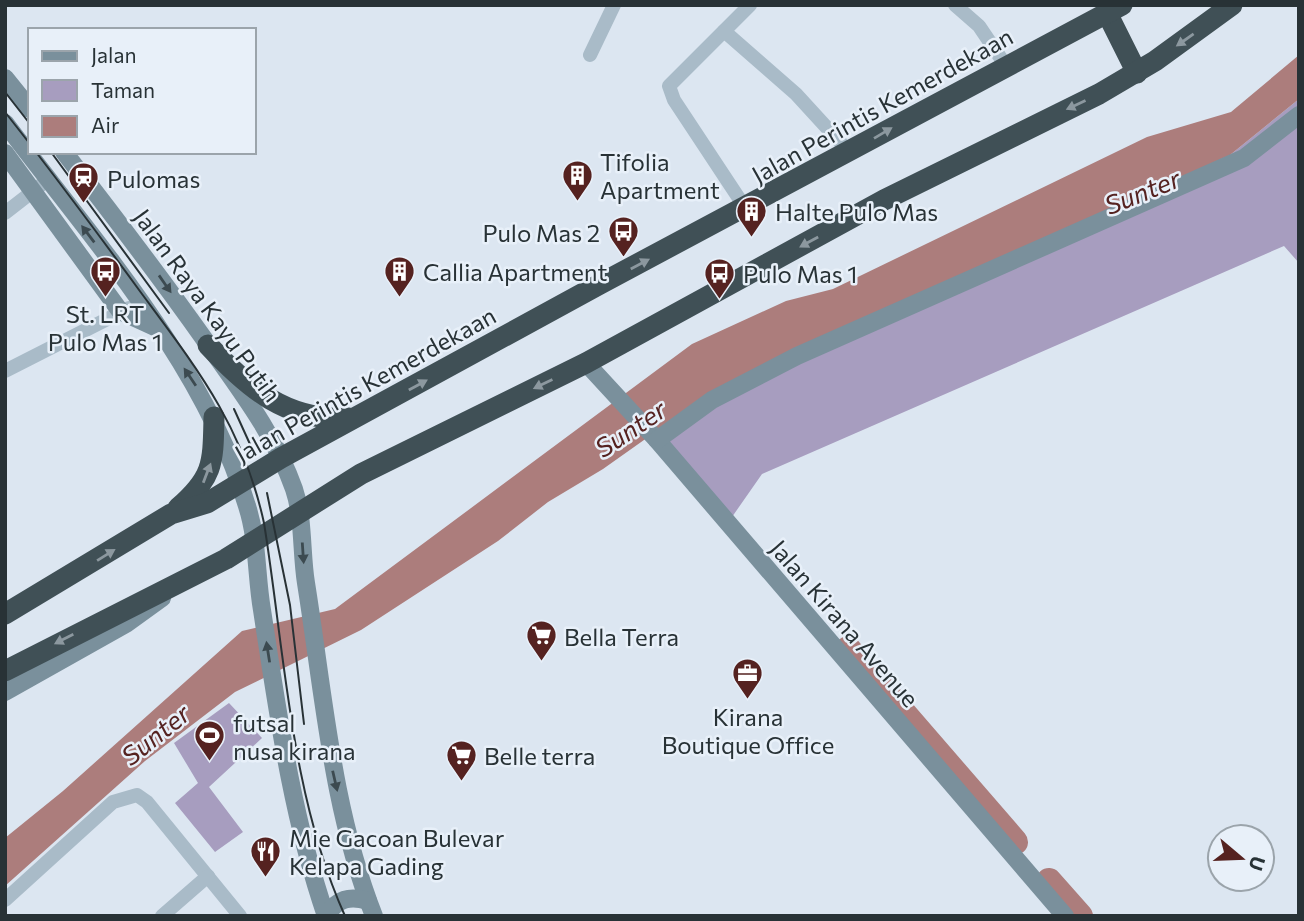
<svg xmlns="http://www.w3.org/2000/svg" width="1304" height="921" font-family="Commissioner,sans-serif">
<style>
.green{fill:#a79dbf}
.water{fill:#ac7d7c}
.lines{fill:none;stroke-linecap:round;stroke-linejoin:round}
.river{stroke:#ac7d7c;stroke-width:26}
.street{stroke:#a9bbc8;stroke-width:14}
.secondary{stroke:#7a909c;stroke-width:18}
.highway{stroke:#405056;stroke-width:21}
.tram{stroke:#283236;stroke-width:2}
.oneway{fill:#8c989f}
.oneway2{fill:#3c4a50}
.labels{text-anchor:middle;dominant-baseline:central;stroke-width:5;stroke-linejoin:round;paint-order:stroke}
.street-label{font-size:24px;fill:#283236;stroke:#e8f0f9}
.poi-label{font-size:24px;fill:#283236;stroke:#e8f0f9;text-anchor:start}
.water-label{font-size:26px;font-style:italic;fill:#552220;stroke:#e8f0f9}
</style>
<rect width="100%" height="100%" fill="#dce6f1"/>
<g class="green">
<path d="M1299,99V263L1284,246L762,474L732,517L662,436L677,422L1230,155Z"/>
<path d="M229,703L262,738L209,787L243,832L215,852L175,803L198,783L174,743Z"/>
</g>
<path class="water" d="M1299,55V99L1230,155L716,389L603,469L548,502L498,541L361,630L235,692L145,761L5,886V838L63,791L242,631L335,609L692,344L786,301L833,289L1147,137L1231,112Z"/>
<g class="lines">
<g class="river">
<path d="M848,649L1015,842"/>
<path d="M1049,881L1080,916"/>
</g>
<g class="street">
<path d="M955,5L979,26L1006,66"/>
<path d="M724,31L796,94L850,153"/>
<path d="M590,55L614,5"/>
<path d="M746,209L674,100L669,86L750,5"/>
<path d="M5,213L41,185"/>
<path d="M5,371L129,308"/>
<path d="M5,900L113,802L137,795L147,802L240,916"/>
<path d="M162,916L208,876"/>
</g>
<g class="secondary">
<path d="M5,78L30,109"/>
<path d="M5,123C93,240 205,364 247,506C258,540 256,575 262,610C278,714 292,817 326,916"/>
<path d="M64,152C113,215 161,278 207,343C240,390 275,435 294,489C304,519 301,552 306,583C324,696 332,809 374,916"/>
<path d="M5,153L120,311L157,328"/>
<path d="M586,363L657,440L1065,916"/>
<path d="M657,440L712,400L797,356L1244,158L1299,115"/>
<path d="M5,692L126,624L162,598"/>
<path d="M326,915C338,899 349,895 368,901"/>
</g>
<g class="highway">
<path d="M1108,15L1137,73"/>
<path d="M208,345C248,388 287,422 349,418"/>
<path d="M178,508C214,477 213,463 214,417"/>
<path d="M5,614L171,514L207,503L281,458L600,284L1122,5"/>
<path d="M5,671L226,559L361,474L586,363L884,200L1099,94L1155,61L1232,5"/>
</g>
<g class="tram">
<path d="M5,92L30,124"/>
<path d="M5,112L30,144"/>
<path d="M36,152C72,199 107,246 142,294C199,371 243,427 264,523C285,653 290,794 345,916"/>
<path d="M51,152L169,313"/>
<path d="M234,409L254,453"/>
<path d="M267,493L290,605L304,724"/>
</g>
</g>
<defs><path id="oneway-solid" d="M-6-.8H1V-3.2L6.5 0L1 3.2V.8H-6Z" transform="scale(1.75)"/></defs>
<g class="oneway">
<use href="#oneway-solid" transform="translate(1185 40) rotate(145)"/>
<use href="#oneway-solid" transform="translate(1076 105) rotate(155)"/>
<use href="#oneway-solid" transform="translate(883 133) rotate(-31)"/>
<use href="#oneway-solid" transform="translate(809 242) rotate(151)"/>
<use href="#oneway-solid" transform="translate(640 264) rotate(-28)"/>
<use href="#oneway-solid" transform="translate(543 384) rotate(154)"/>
<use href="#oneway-solid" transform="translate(418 385) rotate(-29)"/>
<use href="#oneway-solid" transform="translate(207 473) rotate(-69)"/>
<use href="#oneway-solid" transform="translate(106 555) rotate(-32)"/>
<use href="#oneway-solid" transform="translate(64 639) rotate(153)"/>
</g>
<g class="oneway2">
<use href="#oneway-solid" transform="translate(88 234) rotate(-127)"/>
<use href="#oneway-solid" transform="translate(165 284) rotate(55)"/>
<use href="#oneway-solid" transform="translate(190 377) rotate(-124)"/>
<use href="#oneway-solid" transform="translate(303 553) rotate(86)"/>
<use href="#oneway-solid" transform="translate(268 652) rotate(-99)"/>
<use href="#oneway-solid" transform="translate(335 781) rotate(77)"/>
</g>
<defs>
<symbol id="building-pin" viewBox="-11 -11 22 30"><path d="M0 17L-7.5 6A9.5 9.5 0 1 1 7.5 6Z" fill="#552220" stroke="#e8f0f9"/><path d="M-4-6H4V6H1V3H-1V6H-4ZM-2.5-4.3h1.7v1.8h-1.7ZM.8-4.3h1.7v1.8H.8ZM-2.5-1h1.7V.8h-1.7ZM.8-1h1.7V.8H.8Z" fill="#fff"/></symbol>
<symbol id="station-pin" viewBox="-11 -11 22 30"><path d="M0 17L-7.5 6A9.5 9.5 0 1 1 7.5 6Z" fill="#552220" stroke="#e8f0f9"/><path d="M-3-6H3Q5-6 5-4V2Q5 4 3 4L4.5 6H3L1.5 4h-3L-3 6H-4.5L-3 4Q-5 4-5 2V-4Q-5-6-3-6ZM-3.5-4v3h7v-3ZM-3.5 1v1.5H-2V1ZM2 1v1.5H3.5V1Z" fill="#fff"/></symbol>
<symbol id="bus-pin" viewBox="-11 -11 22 30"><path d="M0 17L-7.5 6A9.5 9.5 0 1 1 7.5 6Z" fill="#552220" stroke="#e8f0f9"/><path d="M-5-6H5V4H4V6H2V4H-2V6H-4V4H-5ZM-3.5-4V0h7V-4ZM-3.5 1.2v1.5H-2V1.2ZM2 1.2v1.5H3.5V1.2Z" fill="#fff"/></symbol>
<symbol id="supermarket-pin" viewBox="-11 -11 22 30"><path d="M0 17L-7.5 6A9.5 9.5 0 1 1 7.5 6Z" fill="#552220" stroke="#e8f0f9"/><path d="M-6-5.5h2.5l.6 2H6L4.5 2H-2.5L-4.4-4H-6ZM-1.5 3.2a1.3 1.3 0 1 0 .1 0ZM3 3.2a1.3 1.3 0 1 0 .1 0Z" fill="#fff"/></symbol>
<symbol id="office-pin" viewBox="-11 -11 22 30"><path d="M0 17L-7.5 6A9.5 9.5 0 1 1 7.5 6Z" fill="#552220" stroke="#e8f0f9"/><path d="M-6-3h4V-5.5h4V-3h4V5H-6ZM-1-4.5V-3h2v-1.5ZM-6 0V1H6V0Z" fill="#fff"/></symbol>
<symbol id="stadium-pin" viewBox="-11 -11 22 30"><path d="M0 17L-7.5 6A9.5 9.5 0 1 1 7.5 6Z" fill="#552220" stroke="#e8f0f9"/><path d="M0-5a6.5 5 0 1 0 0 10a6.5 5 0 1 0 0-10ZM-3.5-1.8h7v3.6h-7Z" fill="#fff"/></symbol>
<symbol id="restaurant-pin" viewBox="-11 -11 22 30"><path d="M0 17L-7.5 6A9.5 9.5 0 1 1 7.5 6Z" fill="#552220" stroke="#e8f0f9"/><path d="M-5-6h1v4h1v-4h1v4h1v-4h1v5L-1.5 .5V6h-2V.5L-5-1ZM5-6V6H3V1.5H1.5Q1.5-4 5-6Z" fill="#fff"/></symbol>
</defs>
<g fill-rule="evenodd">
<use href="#building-pin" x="560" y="158" width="35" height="47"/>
<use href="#station-pin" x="66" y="160" width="35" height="47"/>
<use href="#building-pin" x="734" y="194" width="35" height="47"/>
<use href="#bus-pin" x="606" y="214" width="35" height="47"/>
<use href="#bus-pin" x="88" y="254" width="35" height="47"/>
<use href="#building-pin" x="382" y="254" width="35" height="47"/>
<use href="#bus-pin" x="702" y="256" width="35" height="47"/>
<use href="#supermarket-pin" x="524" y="618" width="35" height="47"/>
<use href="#office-pin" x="730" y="656" width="35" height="47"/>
<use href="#stadium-pin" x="192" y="718" width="35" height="47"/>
<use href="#supermarket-pin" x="444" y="738" width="35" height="47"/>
<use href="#restaurant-pin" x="248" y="834" width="35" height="47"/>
</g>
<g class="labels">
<g class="street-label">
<text transform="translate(882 105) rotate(-29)">Jalan Perintis Kemerdekaan</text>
<text transform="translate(208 305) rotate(54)">Jalan Raya Kayu Putih</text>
<text transform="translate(365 384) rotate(-29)">Jalan Perintis Kemerdekaan</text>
<text transform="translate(845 623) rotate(49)">Jalan Kirana Avenue</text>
</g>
<g class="poi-label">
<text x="600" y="161">Tifolia<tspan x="600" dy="28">Apartment</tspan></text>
<text x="107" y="178">Pulomas</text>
<text x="775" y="211">Halte Pulo Mas</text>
<text x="600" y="232" text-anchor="end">Pulo Mas 2</text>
<text x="423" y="271">Callia Apartment</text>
<text x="743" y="273">Pulo Mas 1</text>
<text x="105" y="313" text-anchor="middle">St. LRT<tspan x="105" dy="28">Pulo Mas 1</tspan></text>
<text x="564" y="636">Bella Terra</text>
<text x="748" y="716" text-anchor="middle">Kirana<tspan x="748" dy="28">Boutique Office</tspan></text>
<text x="233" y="722">futsal<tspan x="233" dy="28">nusa kirana</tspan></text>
<text x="484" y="755">Belle terra</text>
<text x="289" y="837">Mie Gacoan Bulevar<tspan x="289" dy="28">Kelapa Gading</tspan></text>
</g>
<g class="water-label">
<text transform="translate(1142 191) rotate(-22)">Sunter</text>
<text transform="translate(630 428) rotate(-34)">Sunter</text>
<text transform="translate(155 734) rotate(-39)">Sunter</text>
</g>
</g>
<rect width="1304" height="921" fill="none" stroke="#283236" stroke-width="14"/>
<rect x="28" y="28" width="228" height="126" fill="#e8f0f9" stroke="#9ba4ab" stroke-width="2"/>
<rect x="42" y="51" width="35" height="10" fill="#7a909c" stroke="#9ba4ab" stroke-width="2"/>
<text x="91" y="63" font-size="21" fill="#283236">Jalan</text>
<rect x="42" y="80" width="35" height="21" fill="#a79dbf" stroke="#9ba4ab" stroke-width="2"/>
<text x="91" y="98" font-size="21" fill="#283236">Taman</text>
<rect x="42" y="116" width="35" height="21" fill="#ac7d7c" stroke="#9ba4ab" stroke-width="2"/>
<text x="91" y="133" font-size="21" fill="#283236">Air</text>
<g transform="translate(1241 858) rotate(109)"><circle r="33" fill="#e8f0f9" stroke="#9ba4ab" stroke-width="2"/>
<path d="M0-5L12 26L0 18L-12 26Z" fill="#552220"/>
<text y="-10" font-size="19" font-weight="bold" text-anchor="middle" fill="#283236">U</text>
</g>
</svg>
